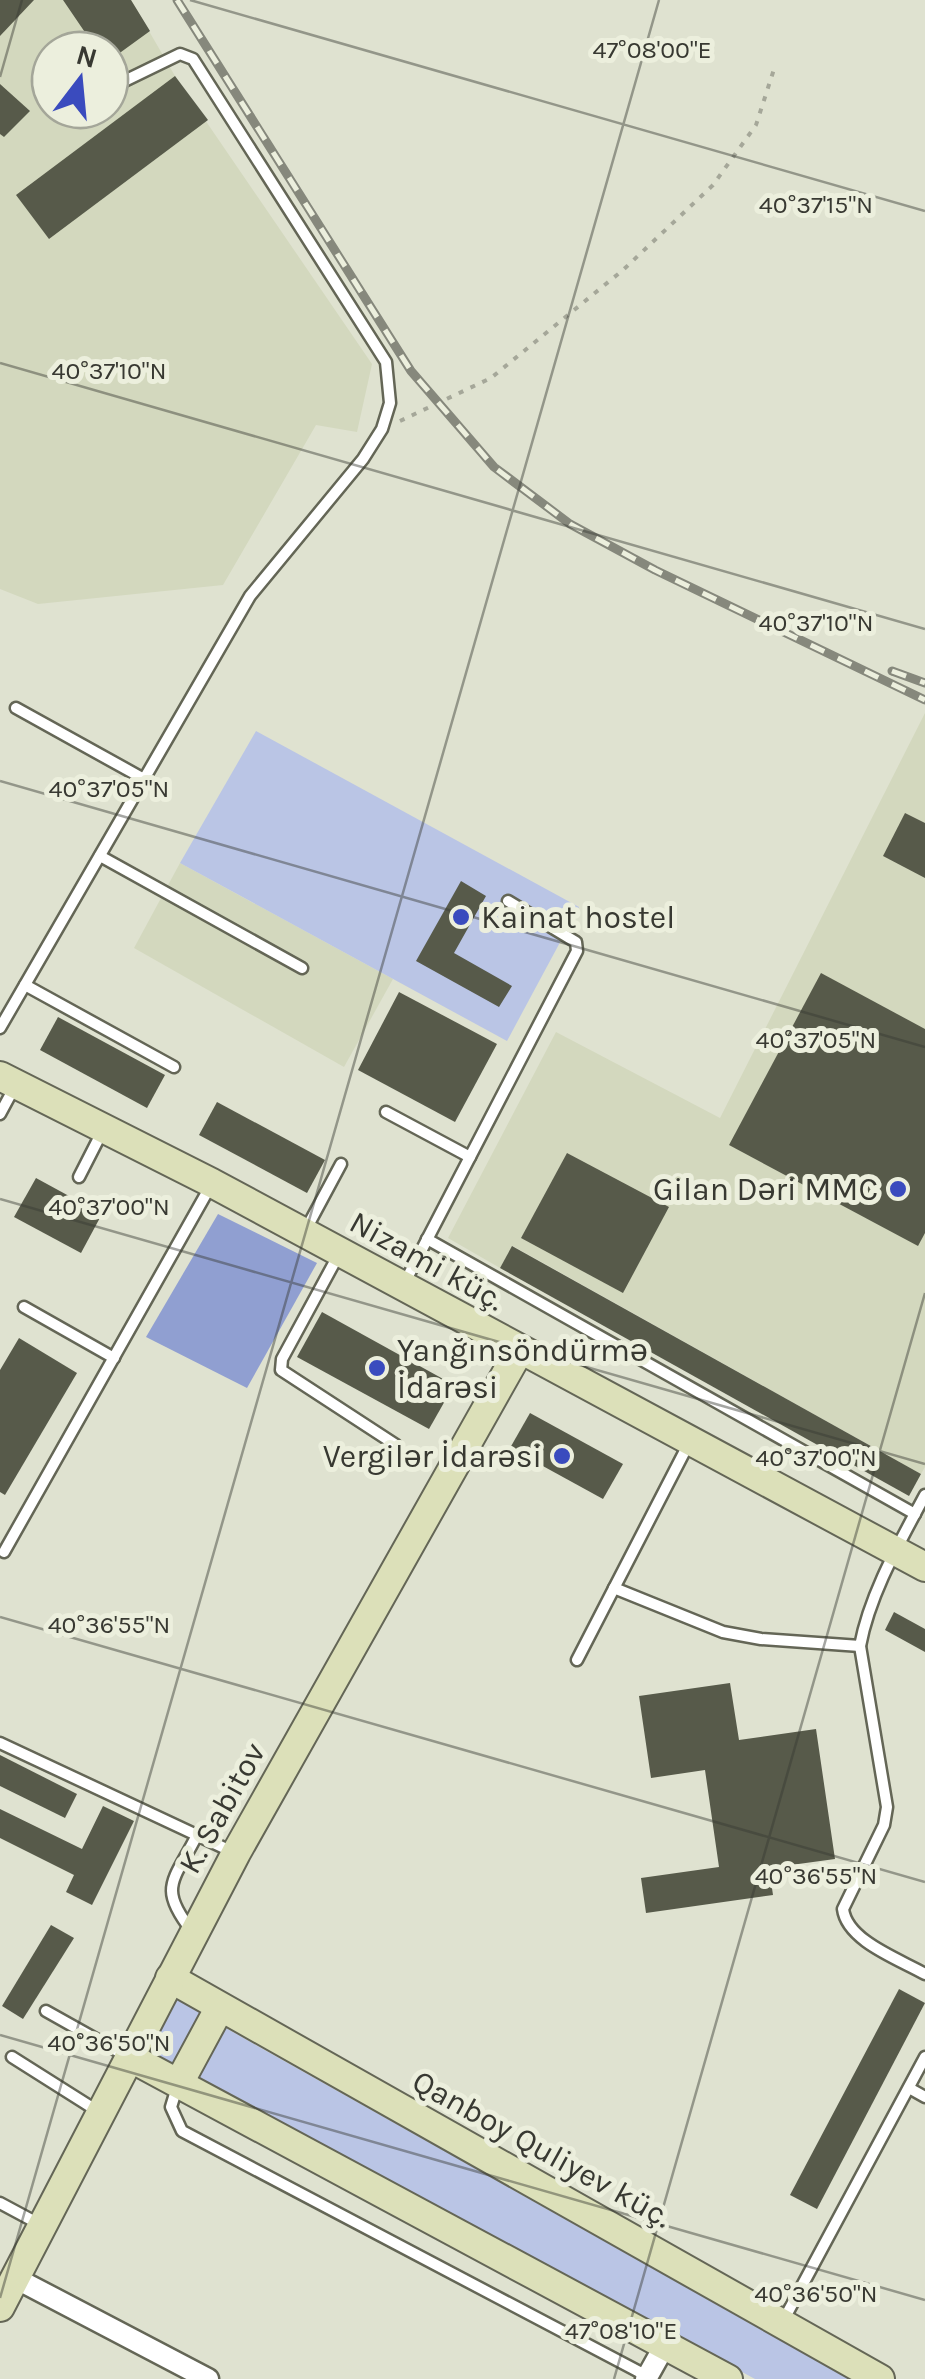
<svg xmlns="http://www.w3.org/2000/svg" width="925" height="2379" font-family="Karla,sans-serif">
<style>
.built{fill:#d3d8be;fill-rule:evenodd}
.green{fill:#bac5e5}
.forest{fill:#909fd1}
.building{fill:#575a4a}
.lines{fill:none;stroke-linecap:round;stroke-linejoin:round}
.lane-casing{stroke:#646656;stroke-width:15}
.street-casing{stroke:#646656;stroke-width:25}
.secondary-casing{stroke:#646656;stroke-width:32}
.path{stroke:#a5a799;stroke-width:4;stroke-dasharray:5 8;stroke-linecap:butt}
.lane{stroke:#fff;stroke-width:10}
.street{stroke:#fff;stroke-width:20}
.secondary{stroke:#dce0b9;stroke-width:28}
.rail-casing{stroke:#86887c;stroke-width:9}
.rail{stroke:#ecefdd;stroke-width:5;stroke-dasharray:15;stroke-linecap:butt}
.ticks{fill:none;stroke:#383932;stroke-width:2.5;stroke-opacity:0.45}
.poi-dot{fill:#3a4bbe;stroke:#ecefdd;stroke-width:4}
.labels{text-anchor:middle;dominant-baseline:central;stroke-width:10;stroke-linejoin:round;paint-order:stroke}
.poi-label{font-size:32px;fill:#383932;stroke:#ecefdd;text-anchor:start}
.street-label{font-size:32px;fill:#383932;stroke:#ecefdd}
.ticks-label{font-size:25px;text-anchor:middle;fill:#383932;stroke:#ecefdd;stroke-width:10;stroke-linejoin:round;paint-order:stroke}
</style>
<rect width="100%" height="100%" fill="#dfe2d0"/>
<g class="built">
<path d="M0,0H131L175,76L372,364L357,432L316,425L223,585L38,604L0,589ZM50,50H110V110H50Z"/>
<path d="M925,713V1467L921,1474L513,1246L500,1268L448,1238L556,1032L720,1118Z"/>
<path d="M180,863L393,979L344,1067L134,948Z"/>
</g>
<g class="green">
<path d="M256,731L579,907L507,1041L180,863Z"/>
<path d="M174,1998L201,2013L172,2065L145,2051Z"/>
<path d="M224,2027L849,2379H755L197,2076Z"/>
</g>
<path class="forest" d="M218,1214L317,1263L247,1388L146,1337Z"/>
<g class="building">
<path d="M0,0H34L0,36Z"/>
<path d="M63,0H131L150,31L110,60V50H97Z"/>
<path d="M175,76L208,120L49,239L16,195Z"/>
<path d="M0,84L30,111L4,137L0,134Z"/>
<path d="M905,813L925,823V878L883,856Z"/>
<path d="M461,881L486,896L454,953L512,986L499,1007L416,961Z"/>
<path d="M821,973L925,1029V1233L918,1246L729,1145Z"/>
<path d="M399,992L497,1044L455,1122L358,1070Z"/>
<path d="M58,1017L165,1075L147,1108L40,1050Z"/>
<path d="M217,1102L325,1160L307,1193L199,1135Z"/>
<path d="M567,1153L669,1207L623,1293L521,1238Z"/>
<path d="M36,1178L102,1214L81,1253L14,1217Z"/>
<path d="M512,1246L921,1474L909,1496L500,1268Z"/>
<path d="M322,1312L454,1385L429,1429L297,1357Z"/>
<path d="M19,1338L77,1373L5,1495L0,1492V1370Z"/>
<path d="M530,1413L623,1464L603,1499L510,1448Z"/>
<path d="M894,1612L925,1629V1652L885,1630Z"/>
<path d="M730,1683L739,1740L816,1729L835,1859L769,1868L773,1895L646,1913L641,1878L719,1867L705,1770L651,1778L639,1696Z"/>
<path d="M0,1755L77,1794L65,1818L0,1786Z"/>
<path d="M103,1806L134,1821L92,1905L66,1892L74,1875L0,1838V1809L82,1849Z"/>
<path d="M51,1925L74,1938L23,2019L2,2006Z"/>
<path d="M899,1989L925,2003L817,2209L790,2195Z"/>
</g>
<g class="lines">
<defs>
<g id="lane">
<path d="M16,708L144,779"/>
<path d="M100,856L302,968"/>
<path d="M25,985L174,1067"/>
<path d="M0,1028L250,596L363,459L382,429L390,403L386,362L193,59L180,54L110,88"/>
<path d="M386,1112L470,1157"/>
<path d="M0,1114L14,1088"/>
<path d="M79,1177L103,1130"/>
<path d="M304,1233L341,1164"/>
<path d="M427,1239L915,1514"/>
<path d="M339,1254L282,1359L281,1370L396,1445"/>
<path d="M405,1282L577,951L576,942L508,901"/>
<path d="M24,1307L114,1358"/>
<path d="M925,1495C900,1542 870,1593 860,1646L887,1807L884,1825L843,1909C847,1941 899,1959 925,1974"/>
<path d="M4,1552L210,1187"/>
<path d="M614,1588L723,1632L761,1639L860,1646"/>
<path d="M577,1660L689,1443"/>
<path d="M0,1743L235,1853"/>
<path d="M192,1931C157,1887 174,1881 197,1835"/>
<path d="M46,2011L128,2057"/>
<path d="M12,2057L99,2112"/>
<path d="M178,2084L171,2107L182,2131L647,2376"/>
<path d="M909,2088L925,2097"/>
<path d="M0,2203L41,2225"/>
<path d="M782,2323L925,2057"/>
</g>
<g id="street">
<path d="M15,2278L208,2379"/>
<path d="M646,2379L665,2345"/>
</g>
<g id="secondary">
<path d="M0,1076L212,1183L925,1567"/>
<path d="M170,1978L880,2379"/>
<path d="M129,2057L728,2379"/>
<path d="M179,2083L220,2007"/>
<path d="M0,2307L236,1853L519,1351"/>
</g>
</defs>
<use href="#lane" class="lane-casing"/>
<use href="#street" class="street-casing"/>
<use href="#secondary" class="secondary-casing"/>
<path class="path" d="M400,421L491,378L623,270L713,185L756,125L775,66"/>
<use href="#lane" class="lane"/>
<use href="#street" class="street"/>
<use href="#secondary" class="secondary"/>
<defs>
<g id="rail">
<path d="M177,0L411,371L494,467L570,524L655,570L925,700"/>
<path d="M892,671L925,683"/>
</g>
</defs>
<use href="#rail" class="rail-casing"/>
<use href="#rail" class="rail"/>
</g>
<path class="ticks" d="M190,0L925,211M0,77L22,0M0,363L925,629M0,781L925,1047M0,1199L925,1464M0,1617L925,1882M0,2035L925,2300M0,2298L659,0M614,2379L925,1293"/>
<g class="poi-dot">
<circle cx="461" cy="917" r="10"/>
<circle cx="898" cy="1189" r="10"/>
<circle cx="377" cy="1368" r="10"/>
<circle cx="562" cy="1456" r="10"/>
</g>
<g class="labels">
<g class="poi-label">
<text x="481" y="917">Kainat hostel</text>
<text x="878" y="1189" text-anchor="end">Gilan Dəri MMC</text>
<text x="397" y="1350">Yanğınsöndürmə<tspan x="397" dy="37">İdarəsi</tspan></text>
<text x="542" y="1456" text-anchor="end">Vergilər İdarəsi</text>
</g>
<g class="street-label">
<text transform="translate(427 1261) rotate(29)">Nizami küç.</text>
<text transform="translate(222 1808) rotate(-61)">K. Sabitov</text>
<text transform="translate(542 2149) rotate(29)">Qanboy Quliyev küç.</text>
</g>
</g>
<g class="ticks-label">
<text x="652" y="58">47°08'00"E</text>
<text x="816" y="213">40°37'15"N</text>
<text x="109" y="379">40°37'10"N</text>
<text x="816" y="631">40°37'10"N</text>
<text x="109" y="797">40°37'05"N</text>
<text x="816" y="1048">40°37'05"N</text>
<text x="109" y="1215">40°37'00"N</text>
<text x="816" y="1466">40°37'00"N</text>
<text x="109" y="1633">40°36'55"N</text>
<text x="816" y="1884">40°36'55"N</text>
<text x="109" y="2051">40°36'50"N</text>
<text x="816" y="2302">40°36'50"N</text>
<text x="621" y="2339">47°08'10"E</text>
</g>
<g transform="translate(80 80) rotate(16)"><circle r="48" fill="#ecefdd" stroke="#a4a699" stroke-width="2.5"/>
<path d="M0-8L18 38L0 25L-18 38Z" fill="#3a4bbe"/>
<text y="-15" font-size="28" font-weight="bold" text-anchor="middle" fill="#383932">N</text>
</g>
</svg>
